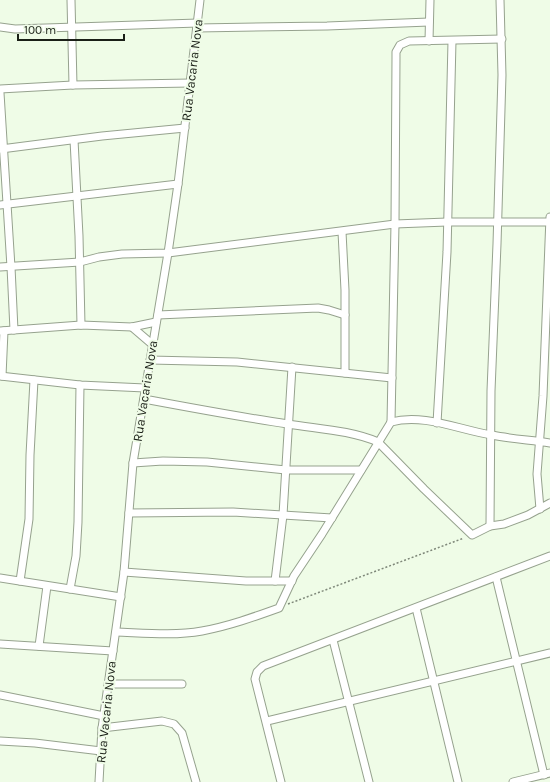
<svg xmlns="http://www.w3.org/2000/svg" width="550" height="782" font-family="Karla,sans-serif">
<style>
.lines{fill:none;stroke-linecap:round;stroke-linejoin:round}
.minor-casing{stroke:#96a28e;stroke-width:9}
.path{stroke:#7f887a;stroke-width:1.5;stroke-dasharray:2 2;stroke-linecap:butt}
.minor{stroke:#fff;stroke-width:7}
.labels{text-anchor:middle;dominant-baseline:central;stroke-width:4;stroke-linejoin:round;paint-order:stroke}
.street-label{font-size:13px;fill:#1a1f17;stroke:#effce7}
</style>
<rect width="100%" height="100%" fill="#effce7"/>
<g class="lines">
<defs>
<g id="minor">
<path d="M71,0L73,85"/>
<path d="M0,27L15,29L198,23"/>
<path d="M197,28L327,26L429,22"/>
<path d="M429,41L430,0"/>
<path d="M0,89L73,85L191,83"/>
<path d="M0,93L11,267L14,330"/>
<path d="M74,140L79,236L81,325"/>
<path d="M1,149L102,136L185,128"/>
<path d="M0,205L178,184"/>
<path d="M342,232L345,290V373"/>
<path d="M0,267L80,262L99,257L122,254L168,253L395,224L447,222H550"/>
<path d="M158,315L318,308L329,310L345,315"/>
<path d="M132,327L153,345"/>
<path d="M0,331L81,325L132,327L156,322"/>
<path d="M150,360L237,362L392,378"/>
<path d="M0,376L80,385L145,388"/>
<path d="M2,376L4,331"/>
<path d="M144,399C192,408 240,417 288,424C318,429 350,430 378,442L424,489L472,535L490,526L504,524L528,515L550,503"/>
<path d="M391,422C424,413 459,430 492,435C511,439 531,440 550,443"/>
<path d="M437,423L447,252L452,41"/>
<path d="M133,463L163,461L207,462L286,470H361"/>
<path d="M540,509L537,474L543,396L550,217"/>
<path d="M129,513L233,512L332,518"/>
<path d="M490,526L491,391L497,244L502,75L500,0"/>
<path d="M124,572L246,581H275L283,515L292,367"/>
<path d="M496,577L544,775"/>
<path d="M0,578L121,597"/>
<path d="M20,581L29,519L30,455L34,380"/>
<path d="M275,581H292"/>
<path d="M70,589L76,556L78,522L80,385"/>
<path d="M416,608L458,782"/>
<path d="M116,632C144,633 174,636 202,631C229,626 254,617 279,608L294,576L322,534L391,422L395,224L396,57V52L400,45L409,41L502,39"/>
<path d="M333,640L369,782"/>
<path d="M0,644L113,651"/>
<path d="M39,646L47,586"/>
<path d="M108,684H182"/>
<path d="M0,695L104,716"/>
<path d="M267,721L550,653"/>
<path d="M102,728L162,721L174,724L182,733L196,782"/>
<path d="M0,741L35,743L101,751"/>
<path d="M99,782L102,728L124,572L133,463L168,253L178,184L200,0"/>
<path d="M281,782L255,679L257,672L263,666L550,556"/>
<path d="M513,782L550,773"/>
</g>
</defs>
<use href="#minor" class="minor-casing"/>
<path class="path" d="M288,604L464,538"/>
<use href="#minor" class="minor"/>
</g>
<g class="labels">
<g class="street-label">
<text transform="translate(192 70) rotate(-83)">Rua Vacaria Nova</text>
<text transform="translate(145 391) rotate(-81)">Rua Vacaria Nova</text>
<text transform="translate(106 712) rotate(-84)">Rua Vacaria Nova</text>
</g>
</g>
<path d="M18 34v6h106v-6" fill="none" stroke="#1a1f17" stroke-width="2"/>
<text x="24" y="34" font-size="12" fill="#1a1f17" stroke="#effce7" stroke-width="3" paint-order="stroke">100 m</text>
</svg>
